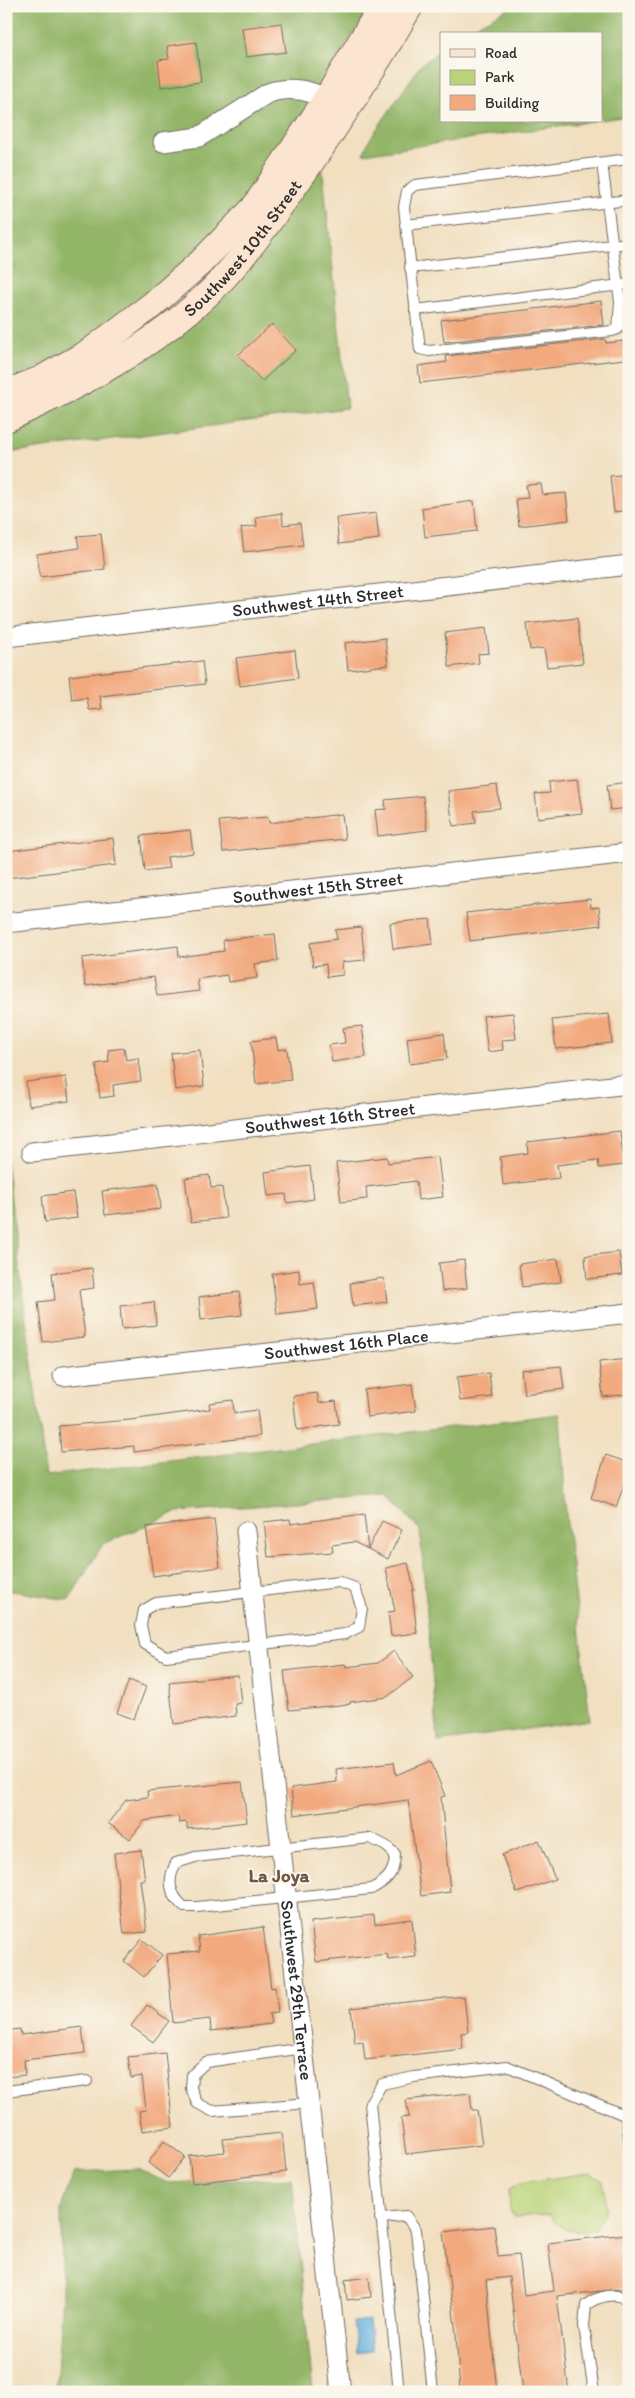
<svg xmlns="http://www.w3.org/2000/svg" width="635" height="2398" font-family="Itim,sans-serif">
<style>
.green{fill:#bad378;stroke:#727f52}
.forest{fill:#93b568;stroke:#5f704a}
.water{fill:#67b1df;stroke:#496e85}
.building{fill:#f2a97e}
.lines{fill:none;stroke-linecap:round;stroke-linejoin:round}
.lane-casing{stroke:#706a5f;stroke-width:12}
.street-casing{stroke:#706a5f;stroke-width:21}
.secondary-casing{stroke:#706a5f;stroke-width:28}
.lane{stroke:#fff;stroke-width:10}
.street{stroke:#fff;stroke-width:19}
.secondary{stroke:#fce5d0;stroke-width:26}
.labels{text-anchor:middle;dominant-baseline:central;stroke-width:4;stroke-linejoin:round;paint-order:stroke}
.street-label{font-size:18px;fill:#2b2b2b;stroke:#fbf7ec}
.neighbourhood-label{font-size:19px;font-weight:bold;fill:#715748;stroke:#fbf7ec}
</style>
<rect width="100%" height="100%" fill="#fbf7ec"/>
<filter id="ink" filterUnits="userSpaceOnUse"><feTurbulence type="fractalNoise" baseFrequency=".02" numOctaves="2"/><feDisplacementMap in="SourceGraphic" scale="10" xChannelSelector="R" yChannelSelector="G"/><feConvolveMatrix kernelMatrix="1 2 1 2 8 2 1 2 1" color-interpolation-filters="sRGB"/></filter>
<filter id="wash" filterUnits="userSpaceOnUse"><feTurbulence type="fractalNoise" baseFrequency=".0096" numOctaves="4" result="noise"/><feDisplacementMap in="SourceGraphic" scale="20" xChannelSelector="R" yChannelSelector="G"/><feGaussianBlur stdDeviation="1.12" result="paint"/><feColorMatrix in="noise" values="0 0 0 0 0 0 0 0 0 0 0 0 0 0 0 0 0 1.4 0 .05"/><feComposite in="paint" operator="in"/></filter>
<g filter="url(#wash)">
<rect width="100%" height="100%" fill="#f1dfc0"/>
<path class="green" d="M590,2173L603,2181L606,2209L595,2230C574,2233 562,2233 550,2214L516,2217L510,2210L509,2190L520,2183Z"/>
<g class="forest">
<path d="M6,6H371L248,201L194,255L87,342L6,383Z"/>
<path d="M513,6H629V116L601,120V34H460Z"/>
<path d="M441,49V121H594L363,154L370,139L420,66Z"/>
<path d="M322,163L347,408L6,453V430L101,384Z"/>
<path d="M6,1161L46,1476L560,1414L566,1515L590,1720L438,1742L420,1530L388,1496L177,1512L103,1544L69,1600L6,1590Z"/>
<path d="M137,2169L168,2183L292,2178L313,2392H61L56,2388L62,2296L61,2208L74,2172Z"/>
</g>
<path class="water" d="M369,2320L372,2351L357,2353L353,2322Z"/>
<g id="blocks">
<g class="building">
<path d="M282,23L286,52L246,57L242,28Z"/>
<path d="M196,42L201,82L161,87L158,60L169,59L167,46Z"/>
<path d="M601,301L604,325L444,342L441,320Z"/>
<path d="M272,324L296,350L262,381L238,355Z"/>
<path d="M605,339L606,343L623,341L625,359L420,383L418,366L447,362L446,356Z"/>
<path d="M629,474V510L614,512L610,476Z"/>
<path d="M541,484L543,495L566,493L569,520L519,526L516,499L528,498L526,485Z"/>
<path d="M474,501L477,531L425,537L422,508Z"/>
<path d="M282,513L283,525L300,523L303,545L244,552L241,528L257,526L256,517Z"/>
<path d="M376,513L379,539L339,544L336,518Z"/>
<path d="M101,534L105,569L40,577L37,554L79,548L77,536Z"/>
<path d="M577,618L583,663L547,667L544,648L530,650L527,624Z"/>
<path d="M486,628L489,653L478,654L479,663L449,667L445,633Z"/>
<path d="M385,638L388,665L348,670L345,643Z"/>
<path d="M295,650L298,678L240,686L236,658Z"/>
<path d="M202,661L205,684L100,696L102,709L89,710L87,698L72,700L69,676Z"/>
<path d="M577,779L582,813L538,818L535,794L550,793L549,782Z"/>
<path d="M629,782V808L610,810L607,785Z"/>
<path d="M497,785L500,808L474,811L476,823L453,826L448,791Z"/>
<path d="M423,796L427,830L378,836L375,810L386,809L385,800Z"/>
<path d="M342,814L345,839L223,852L219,821L268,817L269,823Z"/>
<path d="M190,830L193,853L167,857L169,868L145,871L141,836Z"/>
<path d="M113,838L116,865L6,878V851Z"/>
<path d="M590,899L591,908L599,907L601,925L470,941L466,913Z"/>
<path d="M430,919L433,944L393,949L390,923Z"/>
<path d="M361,927L365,960L342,962L343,975L327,977L326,964L313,966L310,943L337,939L335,930Z"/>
<path d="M275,934L278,961L255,964L257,978L228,982L227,975L197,979L199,991L157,996L154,977L85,986L82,958L178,946L179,957L224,951L223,940Z"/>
<path d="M513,1013L516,1039L502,1040L503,1050L488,1052L483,1016Z"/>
<path d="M609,1014L612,1043L556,1049L552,1020Z"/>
<path d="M362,1026L366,1057L332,1062L329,1045L345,1043L343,1028Z"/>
<path d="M444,1033L447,1059L410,1064L407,1038Z"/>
<path d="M276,1038L278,1050L287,1049L291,1080L256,1084L251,1041Z"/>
<path d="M124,1048L126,1060L138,1058L141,1081L113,1085L114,1096L100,1098L96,1064L109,1062L108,1050Z"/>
<path d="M200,1050L204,1086L175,1090L171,1053Z"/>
<path d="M66,1077L69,1101L29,1106L26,1082Z"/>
<path d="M620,1131L624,1165L599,1168L598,1160L557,1165L559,1178L503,1185L500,1157L528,1153L527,1142Z"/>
<path d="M387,1157L388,1163L438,1157L443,1197L418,1200L416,1181L366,1187L367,1199L341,1202L336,1163Z"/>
<path d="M310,1166L314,1199L287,1203L286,1194L268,1196L265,1172Z"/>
<path d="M209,1175L211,1188L222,1187L226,1218L191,1222L185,1178Z"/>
<path d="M158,1184L161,1209L105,1215L102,1191Z"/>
<path d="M73,1192L77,1218L45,1222L42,1196Z"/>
<path d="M619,1252L622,1275L587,1279L585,1256Z"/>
<path d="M558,1259L561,1282L522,1287L519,1264Z"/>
<path d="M464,1260L467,1288L442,1291L439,1263Z"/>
<path d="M92,1268L94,1288L79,1290L85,1337L43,1342L38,1302L55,1300L52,1273Z"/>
<path d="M299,1270L300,1284L314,1282L318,1309L277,1314L272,1274Z"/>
<path d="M384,1278L387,1302L353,1306L350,1283Z"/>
<path d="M239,1292L242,1315L201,1320L199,1297Z"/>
<path d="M154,1302L156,1325L122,1329L120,1306Z"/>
<path d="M629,1359V1394L603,1397L599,1362Z"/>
<path d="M561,1366L564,1389L524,1394L521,1370Z"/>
<path d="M489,1373L492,1397L460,1401L457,1377Z"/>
<path d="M412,1384L416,1411L367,1417L364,1390Z"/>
<path d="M317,1393L319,1403L336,1401L339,1424L297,1430L293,1396Z"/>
<path d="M233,1400L234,1413L257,1410L260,1436L134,1452V1446L61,1452L59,1426L130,1420L210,1409L209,1403Z"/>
<path d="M606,1455L629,1463V1471L616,1507L591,1498Z"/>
<path d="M364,1514L368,1549L354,1542L332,1545L333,1552L268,1557L264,1522L290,1519L291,1524Z"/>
<path d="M214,1519L220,1567L153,1576L146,1527Z"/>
<path d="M382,1521L402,1530L388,1559L368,1549Z"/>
<path d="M408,1563L414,1590H412L417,1633L391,1636L388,1612L395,1611L386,1568Z"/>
<path d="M394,1651L413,1677L387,1697L350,1702V1704L289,1710L284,1671L345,1664L346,1667L378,1663Z"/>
<path d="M238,1675L241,1703L235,1704L236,1716L174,1724L169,1682Z"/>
<path d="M129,1680L146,1687L134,1719L117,1713Z"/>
<path d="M431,1761L445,1796L441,1797L450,1892L421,1896L408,1800L294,1815L291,1788L337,1782L336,1769L394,1762L396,1775Z"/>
<path d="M242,1782L247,1822L187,1829V1822L179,1823L178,1816L144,1821L130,1839L108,1823L126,1800L148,1797L147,1791Z"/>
<path d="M539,1840L555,1879L517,1893L502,1855Z"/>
<path d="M141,1850L145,1880H140L147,1932L124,1934L114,1853Z"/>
<path d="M374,1915L375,1924L412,1919L416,1957L388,1960L387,1954L316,1962L311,1922Z"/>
<path d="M263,1927L271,1988L275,1987L278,2013L269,2014L271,2024L211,2031L210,2019L173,2023L167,1954L200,1951L198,1936Z"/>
<path d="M142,1939L162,1955L144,1977L124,1961Z"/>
<path d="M464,1996L468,2032L461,2033L463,2049L365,2060L363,2042L355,2043L351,2008Z"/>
<path d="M147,2005L169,2021L153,2042L131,2026Z"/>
<path d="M82,2027L85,2053L24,2060L25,2075L6,2077V2031L20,2029L21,2035Z"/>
<path d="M165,2053L173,2127L142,2131L139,2111L146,2110L142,2076L131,2078L128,2057Z"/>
<path d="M470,2093L472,2110H477L482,2145L406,2154L401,2118L409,2117L406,2100Z"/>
<path d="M282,2133L286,2172L192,2183L189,2156L225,2152L223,2139Z"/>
<path d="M164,2141L185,2157L168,2178L148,2163Z"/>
<path d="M494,2226L498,2256L519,2254L524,2295L554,2291L548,2243L626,2234L629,2288L557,2296L569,2392H523L509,2277L486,2280L497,2392H460L456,2334L443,2232Z"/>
<path d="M369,2277L371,2297L347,2300L345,2280Z"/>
</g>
</g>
</g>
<g filter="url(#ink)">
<use href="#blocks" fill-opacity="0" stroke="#706a5f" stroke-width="1"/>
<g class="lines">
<defs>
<g id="lane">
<path d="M602,163L620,302L618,329L612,331L429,351L420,349L404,207L407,191L415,185L629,159"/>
<path d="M405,225L629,200"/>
<path d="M410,268L629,243"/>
<path d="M415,310L629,284"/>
<path d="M339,1582L355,1588L362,1608L359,1627L345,1634L166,1656L145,1644L141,1625L144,1610L156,1603Z"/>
<path d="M370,1838L386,1846L395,1854C395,1873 387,1881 371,1889L197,1907H184C169,1894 167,1880 176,1863L195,1857Z"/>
<path d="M304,2048L206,2062L192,2075L191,2088L197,2103L212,2111L309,2103"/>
<path d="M6,2091L87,2081"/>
<path d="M380,2218L406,2216L416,2230L433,2392"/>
<path d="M399,2392L370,2103L382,2084L414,2077L507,2066L624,2115L627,2121L629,2141"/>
<path d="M594,2392L584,2326L586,2305C596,2297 619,2290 629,2302"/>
</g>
<g id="street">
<path d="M163,142L199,137L268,93C292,85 315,91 336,104"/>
<path id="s1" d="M6,637L629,565"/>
<path id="s2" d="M6,923L629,853"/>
<path id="s3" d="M32,1152L629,1084"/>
<path id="s4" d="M63,1376L629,1313"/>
<path id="s5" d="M246,1531L341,2392"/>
</g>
<g id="secondary">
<path d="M6,393L41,379L91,351L152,305L200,263L254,208L327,98L382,6"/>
<path id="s6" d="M6,419C79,386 153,347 211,291C245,257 272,218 300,178C339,123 376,65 410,6"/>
</g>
</defs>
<use href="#lane" class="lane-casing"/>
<use href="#street" class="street-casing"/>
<use href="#secondary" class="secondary-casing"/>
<use href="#lane" class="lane"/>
<use href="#street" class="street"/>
<use href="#secondary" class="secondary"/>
</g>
</g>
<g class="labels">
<g class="street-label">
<text stroke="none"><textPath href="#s6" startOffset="296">Southwest 10th Street</textPath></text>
<text stroke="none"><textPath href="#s1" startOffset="314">Southwest 14th Street</textPath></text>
<text stroke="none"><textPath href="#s2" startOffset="314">Southwest 15th Street</textPath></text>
<text stroke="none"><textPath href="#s3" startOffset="300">Southwest 16th Street</textPath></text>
<text stroke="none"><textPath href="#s4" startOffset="285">Southwest 16th Place</textPath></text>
<text stroke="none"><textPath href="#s5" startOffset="462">Southwest 29th Terrace</textPath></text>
</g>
<g class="neighbourhood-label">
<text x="279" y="1875">La Joya</text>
</g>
</g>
<rect width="635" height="2398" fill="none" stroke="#fbf7ec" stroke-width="25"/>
<rect x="440" y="32" width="162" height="90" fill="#fbf7ec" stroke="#a8a59f"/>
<rect x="450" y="49" width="25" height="8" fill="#fce5d0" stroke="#a8a59f"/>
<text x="485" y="58" font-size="15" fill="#2b2b2b">Road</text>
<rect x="450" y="70" width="25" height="15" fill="#bad378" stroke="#a8a59f"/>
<text x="485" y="82" font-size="15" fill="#2b2b2b">Park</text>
<rect x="450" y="95" width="25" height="15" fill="#f2a97e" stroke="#a8a59f"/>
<text x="485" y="108" font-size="15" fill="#2b2b2b">Building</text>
</svg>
